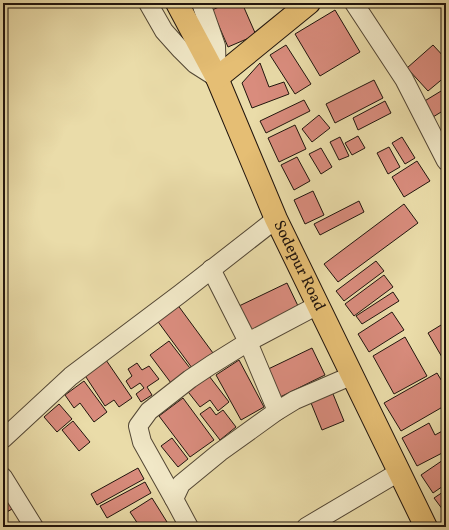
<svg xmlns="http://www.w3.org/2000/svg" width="449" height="530" font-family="Vollkorn,serif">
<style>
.building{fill:#d98c7d;stroke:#20140d}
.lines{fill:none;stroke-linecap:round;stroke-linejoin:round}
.minor-casing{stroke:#524634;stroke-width:20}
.major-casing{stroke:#20140d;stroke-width:24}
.minor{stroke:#f1e8c7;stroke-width:18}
.major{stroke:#e5be74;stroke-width:22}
.labels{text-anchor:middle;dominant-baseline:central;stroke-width:3;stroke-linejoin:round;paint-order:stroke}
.street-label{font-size:16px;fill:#20140d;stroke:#f1e8c7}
</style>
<rect width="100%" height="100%" fill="#eadca9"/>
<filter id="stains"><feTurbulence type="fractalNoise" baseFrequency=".005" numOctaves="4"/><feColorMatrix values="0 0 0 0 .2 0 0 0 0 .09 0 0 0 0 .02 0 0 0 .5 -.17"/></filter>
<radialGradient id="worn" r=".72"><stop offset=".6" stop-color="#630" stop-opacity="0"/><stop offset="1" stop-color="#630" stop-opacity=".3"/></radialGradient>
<g class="building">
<path d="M208,3H219L211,8Z"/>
<path d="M228,3H242L256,35L228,47L212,10Z"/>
<path d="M335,10L360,52L320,76L295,34Z"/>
<path d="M286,45L311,84L295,94L270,55Z"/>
<path d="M433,45L446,59V76L428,91L407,68Z"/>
<path d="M260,63L269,87L284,82L289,94L252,108L242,83Z"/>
<path d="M374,80L383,98L335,123L326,104Z"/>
<path d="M446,88V109L433,117L423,102Z"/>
<path d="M304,100L310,111L266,133L260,121Z"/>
<path d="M385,101L391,113L358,130L353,118Z"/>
<path d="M319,115L330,128L312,142L302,129Z"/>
<path d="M295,125L306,149L279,162L268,138Z"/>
<path d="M358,136L365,148L352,155L345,143Z"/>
<path d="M340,137L349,156L339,160L330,142Z"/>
<path d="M402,137L415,158L405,164L392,143Z"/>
<path d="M389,147L400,167L388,174L377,153Z"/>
<path d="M321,148L332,167L321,174L309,154Z"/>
<path d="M297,157L310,181L294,190L281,165Z"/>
<path d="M417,161L430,181L404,197L392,177Z"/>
<path d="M313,191L324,215L305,224L294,200Z"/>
<path d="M359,201L364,212L320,235L314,224Z"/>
<path d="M404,204L418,223L338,282L324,264Z"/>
<path d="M376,261L384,271L344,301L336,291Z"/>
<path d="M384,275L393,287L354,316L345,304Z"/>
<path d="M287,283L299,308L251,331L239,306Z"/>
<path d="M393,292L399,301L362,324L356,316Z"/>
<path d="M177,304L213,353L192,368L156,319Z"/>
<path d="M392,312L404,330L369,352L358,334Z"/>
<path d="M446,322V364L428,333Z"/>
<path d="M405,337L427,376L394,394L373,356Z"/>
<path d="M169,341L193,372L174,387L150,355Z"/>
<path d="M312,348L325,375L276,399L262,372Z"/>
<path d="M106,360L132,398L119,407L114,400L105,406L84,374Z"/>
<path d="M239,360L264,407L241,420L216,375Z"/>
<path d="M137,363L142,370L149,366L159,379L147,387L152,395L141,402L136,394L144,388L140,383L131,389L126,381L132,376L128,369Z"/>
<path d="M206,372L229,402L218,411L210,400L200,407L185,388Z"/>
<path d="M437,373L446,388V405L401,431L384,403Z"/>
<path d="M84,381L107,412L94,422L80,403L74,408L65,395Z"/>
<path d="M331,389L344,421L322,430L309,398Z"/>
<path d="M183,398L214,440L190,457L159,416Z"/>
<path d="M59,404L72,419L57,432L44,417Z"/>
<path d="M210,407L216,415L223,410L236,427L220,440L200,414Z"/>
<path d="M73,421L90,442L79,451L62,430Z"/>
<path d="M429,423L435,435L446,429V451L417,466L402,438Z"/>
<path d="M172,438L188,459L178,467L161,446Z"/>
<path d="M446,458V484L433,493L421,475Z"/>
<path d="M138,468L144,479L97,505L91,494Z"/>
<path d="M145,482L151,493L107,518L100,506Z"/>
<path d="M3,489L14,508L3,514Z"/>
<path d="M446,490V514L434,498Z"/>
<path d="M152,498L167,522L158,527H140L130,512Z"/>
</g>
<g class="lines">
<defs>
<g id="minor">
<path d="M148,3L164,31L181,50L195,64L217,78"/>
<path d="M201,3L216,46L217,78"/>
<path d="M354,3L404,79L446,161"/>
<path d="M211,269L248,342L277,411"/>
<path d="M3,439L71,376L180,294L276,219"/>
<path d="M3,477L34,527"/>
<path d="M174,499L142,442L138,426L149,411L190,379L211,365L248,342L318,305"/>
<path d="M189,527L174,499L181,484L220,452L277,411L295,400L353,375"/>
<path d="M306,527L399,472"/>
</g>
<g id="major">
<path id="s1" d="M177,3L217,78L276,219L426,527"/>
<path d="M217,78L309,3"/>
</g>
</defs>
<use href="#minor" class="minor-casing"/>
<use href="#major" class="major-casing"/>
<use href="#minor" class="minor"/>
<use href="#major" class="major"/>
</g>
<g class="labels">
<g class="street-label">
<text stroke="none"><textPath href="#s1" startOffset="290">Sodepur Road</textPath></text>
</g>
</g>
<rect width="449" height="530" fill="none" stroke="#eadca9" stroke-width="16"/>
<rect x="4" y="4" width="441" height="522" fill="none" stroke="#20140d" stroke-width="2"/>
<rect x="8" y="8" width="433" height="514" fill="none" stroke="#20140d"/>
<rect width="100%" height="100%" filter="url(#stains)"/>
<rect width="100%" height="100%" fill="url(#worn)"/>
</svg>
